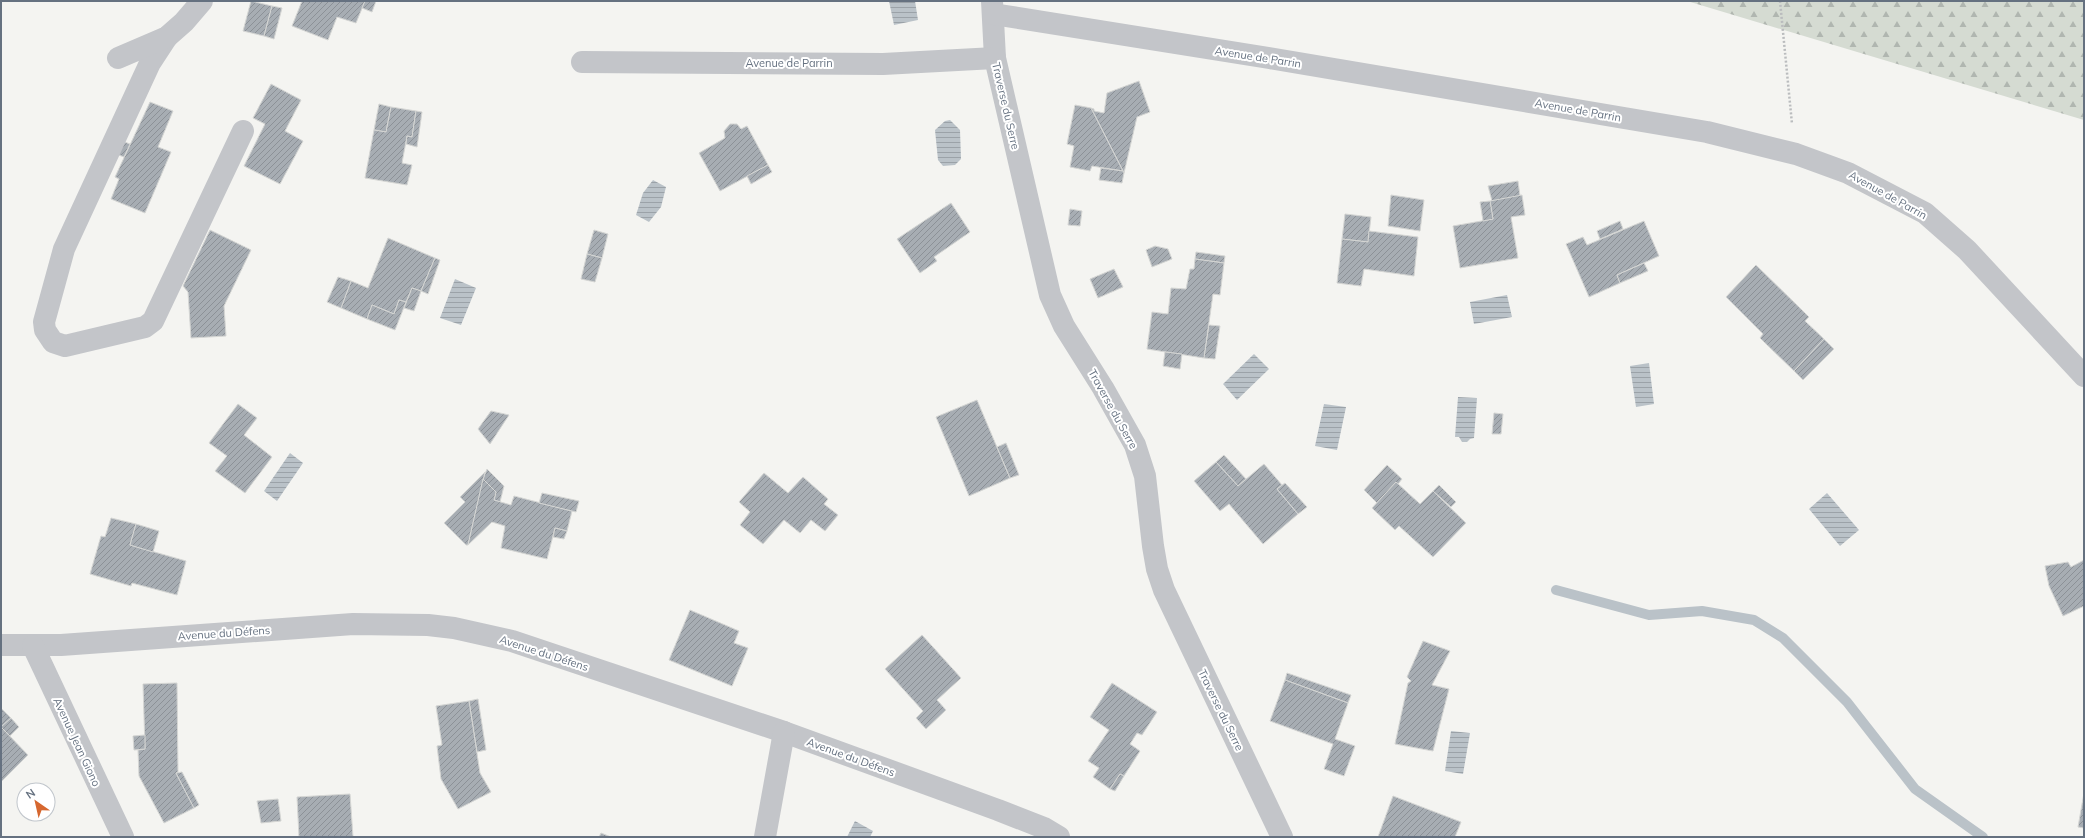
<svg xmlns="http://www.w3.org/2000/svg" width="2085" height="838" font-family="Mulish,sans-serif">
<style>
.forest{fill:url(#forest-firs)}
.water{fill:url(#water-rules)}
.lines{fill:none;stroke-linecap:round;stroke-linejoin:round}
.stream{stroke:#bac2c8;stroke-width:10}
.building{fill:url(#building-hatch);stroke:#d5d6d4}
.path{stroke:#babcbe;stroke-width:2.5;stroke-dasharray:2 2;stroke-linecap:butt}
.minor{stroke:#c3c5c9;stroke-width:22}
.labels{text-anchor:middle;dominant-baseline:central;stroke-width:4;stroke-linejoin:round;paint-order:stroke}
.street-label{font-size:11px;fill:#657180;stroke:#fff}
</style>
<defs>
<pattern id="forest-firs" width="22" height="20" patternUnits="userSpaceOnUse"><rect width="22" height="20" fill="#d5dbd2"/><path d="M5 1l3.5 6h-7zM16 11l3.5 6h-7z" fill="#b0b6b0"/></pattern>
<pattern id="water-rules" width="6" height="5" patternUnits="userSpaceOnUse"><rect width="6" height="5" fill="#bac2c8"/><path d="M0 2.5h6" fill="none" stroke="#9ba2a8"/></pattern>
<pattern id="building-hatch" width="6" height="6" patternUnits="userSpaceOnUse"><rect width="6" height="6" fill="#a7adb3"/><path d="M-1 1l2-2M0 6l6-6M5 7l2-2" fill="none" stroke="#8c9197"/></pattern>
</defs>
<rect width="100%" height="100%" fill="#f4f4f1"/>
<path class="forest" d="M1687,1H2084V120Z"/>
<g class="water">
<path d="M889,1H915L918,20L894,25Z"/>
<path d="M950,120L960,130L961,159L955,165L943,166L938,160L935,130L945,121Z"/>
<path d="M653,180L666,187L661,207L649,222L636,215L643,193Z"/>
<path d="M455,279L476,288L461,325L440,318Z"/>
<path d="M1507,295L1512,317L1474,324L1470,302Z"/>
<path d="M1254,354L1269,369L1237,400L1223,384Z"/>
<path d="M1649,363L1654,404L1636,407L1630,366Z"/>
<path d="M1458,397L1477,398L1474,438L1470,439L1467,442H1462L1459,437H1455Z"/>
<path d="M1324,404L1346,407L1337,450L1315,446Z"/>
<path d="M290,453L303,463L277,501L264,491Z"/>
<path d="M1827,493L1859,530L1840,546L1809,509Z"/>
<path d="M1451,731L1470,733L1463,774L1445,771Z"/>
<path d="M855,821L873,831L870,837H847Z"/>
</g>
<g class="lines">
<path class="stream" d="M1556,590L1649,615L1702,611L1754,620L1783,638L1847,702L1915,789L1983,837"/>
</g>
<g class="building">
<path d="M251,1L272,6L264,36L243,31Z"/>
<path d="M302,1H365L356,23L337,17L328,40L292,26Z"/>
<path d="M365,1H376L372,12L362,8Z"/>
<path d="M272,6L282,8L274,39L264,36Z"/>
<path d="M1139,81L1150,112L1137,117L1124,173L1091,108L1094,109V111L1104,113L1107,93Z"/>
<path d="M271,84L301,100L285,131L303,141L280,184L244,166L265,124L253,118Z"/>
<path d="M150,102L173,111L158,147L171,152L145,213L111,199L119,179L115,177Z"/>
<path d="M379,104L391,107L386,132L374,130Z"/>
<path d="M1075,105L1091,108L1123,171L1092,166L1090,171L1070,167L1074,146L1067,144Z"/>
<path d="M391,107L416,111L412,137L407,136L402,163L412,165L407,185L365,178L374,130L386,132Z"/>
<path d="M416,111L422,112L417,147L406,144L407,136L412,137Z"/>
<path d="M730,124H737L741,129L747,126L768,165L720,191L699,153L725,138L724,131Z"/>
<path d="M122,141L130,144L124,157L116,154Z"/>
<path d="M768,165L772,172L751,184L747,176Z"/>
<path d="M1101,168L1123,171L1124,173L1122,183L1099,180Z"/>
<path d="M1518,181L1520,196L1492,201L1488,186Z"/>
<path d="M1391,195L1424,200L1420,231L1388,226Z"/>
<path d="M1522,195L1525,215L1511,217L1518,258L1460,268L1453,226L1493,219L1490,201Z"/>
<path d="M1490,201L1493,219L1483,221L1480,202Z"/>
<path d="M951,203L970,232L934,257L937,261L920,273L897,239Z"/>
<path d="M1070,209L1082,211L1080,226L1068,225Z"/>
<path d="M1345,214L1371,217L1368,242L1342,239Z"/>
<path d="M1620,221L1623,229L1600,239L1597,231Z"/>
<path d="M1644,221L1659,256L1617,275L1620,283L1589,297L1566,244L1583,237L1587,245Z"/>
<path d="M210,230L251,250L224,306L226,336L191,338L188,292L183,286Z"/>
<path d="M594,230L608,234L602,258L587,254Z"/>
<path d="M1369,231L1418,237L1414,276L1364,269L1361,286L1337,283L1342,239L1368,242Z"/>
<path d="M388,238L435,258L421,291L412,288L406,302L399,300L394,314L372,305L367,319L341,308L351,281L368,288Z"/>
<path d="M1155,246L1168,249L1172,259L1152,267L1146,250Z"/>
<path d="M1196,252L1225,256L1224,263L1195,259Z"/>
<path d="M587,254L602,258L595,282L581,279Z"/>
<path d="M435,258L440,260L428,294L421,291Z"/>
<path d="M1195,259L1224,263L1220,295L1213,294L1204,358L1147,349L1152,312L1168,314L1171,288L1186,289L1190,269H1194Z"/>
<path d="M1644,263L1648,271L1620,283L1617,275Z"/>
<path d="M1756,265L1809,317L1805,321L1824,339L1794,371L1760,338L1763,334L1726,297Z"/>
<path d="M1114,269L1123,287L1098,298L1090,279Z"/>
<path d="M338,277L351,281L341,308L327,302Z"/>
<path d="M412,288L421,291L414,311L404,308Z"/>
<path d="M399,300L406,302L395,330L367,319L372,305L394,314Z"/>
<path d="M1209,325L1220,326L1215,359L1204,358Z"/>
<path d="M1824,339L1834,349L1803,380L1794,371Z"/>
<path d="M1165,352L1182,354L1180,369L1163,366Z"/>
<path d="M977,400L1010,478L969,496L936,417Z"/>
<path d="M238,404L257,418L244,435L272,457L245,493L215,471L227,456L209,443Z"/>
<path d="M491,411L509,415L490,444L478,429Z"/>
<path d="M1494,413L1503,414L1501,434H1492Z"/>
<path d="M1006,443L1019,475L1010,478L997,447Z"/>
<path d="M1224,455L1246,479L1238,486L1216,462Z"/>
<path d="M1216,462L1238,486L1264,464L1282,485L1277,489L1298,514L1263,544L1229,504L1220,511L1194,481Z"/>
<path d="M1387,465L1402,479L1398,484L1396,482L1377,503L1364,490Z"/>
<path d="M487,469L504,486L500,502L494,500L496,492L483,479Z"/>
<path d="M485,472L468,545H466L444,523L465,502L460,497Z"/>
<path d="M764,473L788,493L803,477L828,499L824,504L838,515L825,531L811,520L800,533L784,520L763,544L740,525L750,512L739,502Z"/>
<path d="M483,479L496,492L494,500L511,505L514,496L572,511L567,531L555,528L547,559L501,548L505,526L492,522L468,545Z"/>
<path d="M1396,482L1420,504L1433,491L1466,523L1433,557L1399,526L1395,530L1372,508Z"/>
<path d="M1285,483L1307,507L1298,514L1277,489Z"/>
<path d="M1439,485L1456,502L1451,507L1433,491Z"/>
<path d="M542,493L579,501L576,512L539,503Z"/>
<path d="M111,518L136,524L130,545L186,561L177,595L132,583L131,586L90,574L101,536L105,537Z"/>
<path d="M136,524L159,531L153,552L130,545Z"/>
<path d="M555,528L567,531L564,539L553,537Z"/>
<path d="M2084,560V606L2063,616L2049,586L2045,566L2068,562L2071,567Z"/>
<path d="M690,610L739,631L734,643L748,648L732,686L669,660Z"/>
<path d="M922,635L961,678L937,700L946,710L926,729L916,718L923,711L885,669Z"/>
<path d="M1423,641L1450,651L1432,685L1449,689L1433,751L1395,744L1408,683L1411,681L1407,677Z"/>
<path d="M1287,673L1351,695L1348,703L1285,680Z"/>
<path d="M1285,680L1348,703L1335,739L1355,746L1344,776L1324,769L1333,744L1270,721Z"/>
<path d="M177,683L178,772L176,773L194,808L164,823L139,776L138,750L145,749L143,684Z"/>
<path d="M1112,683L1157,712L1142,735L1137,733L1130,744L1140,751L1124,776L1120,774L1110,789L1093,777L1099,768L1088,761L1109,730L1090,717Z"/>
<path d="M478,699L486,750L477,752L469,701Z"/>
<path d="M469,701L480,773L491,792L458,809L441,779L437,746L442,745L436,706Z"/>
<path d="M1,708L11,718L1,727L28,755L1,782Z"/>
<path d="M11,718L19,727L10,736L1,727Z"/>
<path d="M145,735V749L134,750L133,736Z"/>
<path d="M182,772L199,805L194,808L176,773Z"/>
<path d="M1120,774L1124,776L1115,791L1110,789Z"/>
<path d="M2084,793V828L2078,827Z"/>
<path d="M350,794L353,837H299L297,797Z"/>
<path d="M1393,796L1461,822L1455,837H1378Z"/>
<path d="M278,799L281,821L261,823L257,801Z"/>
<path d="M601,833L611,837H599Z"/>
</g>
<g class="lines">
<path class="path" d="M1780,1L1792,124"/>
<g class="minor">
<path d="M992,1L995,58L1050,295L1064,326L1103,388L1135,445L1145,476L1153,546L1157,569L1164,590L1282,837"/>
<path d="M993,14L1269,58L1707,132L1796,154L1848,173L1925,213L1967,250L2084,376"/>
<path d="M167,37L150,63L64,249L44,322L45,330L53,342L65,346L145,327L153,321L243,131"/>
<path d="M118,58L167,37L184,22L202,1"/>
<path d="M582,62L883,64L995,58"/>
<path d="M1,645H61L353,624L428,625L454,628L512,641L784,732L998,810L1044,828L1059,837"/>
<path d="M33,646L123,837"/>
<path d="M765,837L784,732"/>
</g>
</g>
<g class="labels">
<g class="street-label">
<text transform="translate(1258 57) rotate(9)">Avenue de Parrin</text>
<text x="789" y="63">Avenue de Parrin</text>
<text transform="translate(1006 106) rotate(77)">Traverse du Serre</text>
<text transform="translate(1578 110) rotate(10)">Avenue de Parrin</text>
<text transform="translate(1888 195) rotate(29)">Avenue de Parrin</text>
<text transform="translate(1113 409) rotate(61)">Traverse du Serre</text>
<text transform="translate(224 633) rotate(-4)">Avenue du Défens</text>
<text transform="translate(544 653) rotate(18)">Avenue du Défens</text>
<text transform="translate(1221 710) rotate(64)">Traverse du Serre</text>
<text transform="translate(77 742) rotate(65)">Avenue Jean Giono</text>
<text transform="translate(851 757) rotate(20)">Avenue du Défens</text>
</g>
</g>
<rect width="2085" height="838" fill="none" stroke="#657180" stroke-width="4"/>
<g transform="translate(36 802) rotate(326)"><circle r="19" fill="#ffffff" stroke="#c1c6cc"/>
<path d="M0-3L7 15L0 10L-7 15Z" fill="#d6672f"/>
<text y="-6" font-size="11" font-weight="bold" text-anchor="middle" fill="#657180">N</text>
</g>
</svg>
